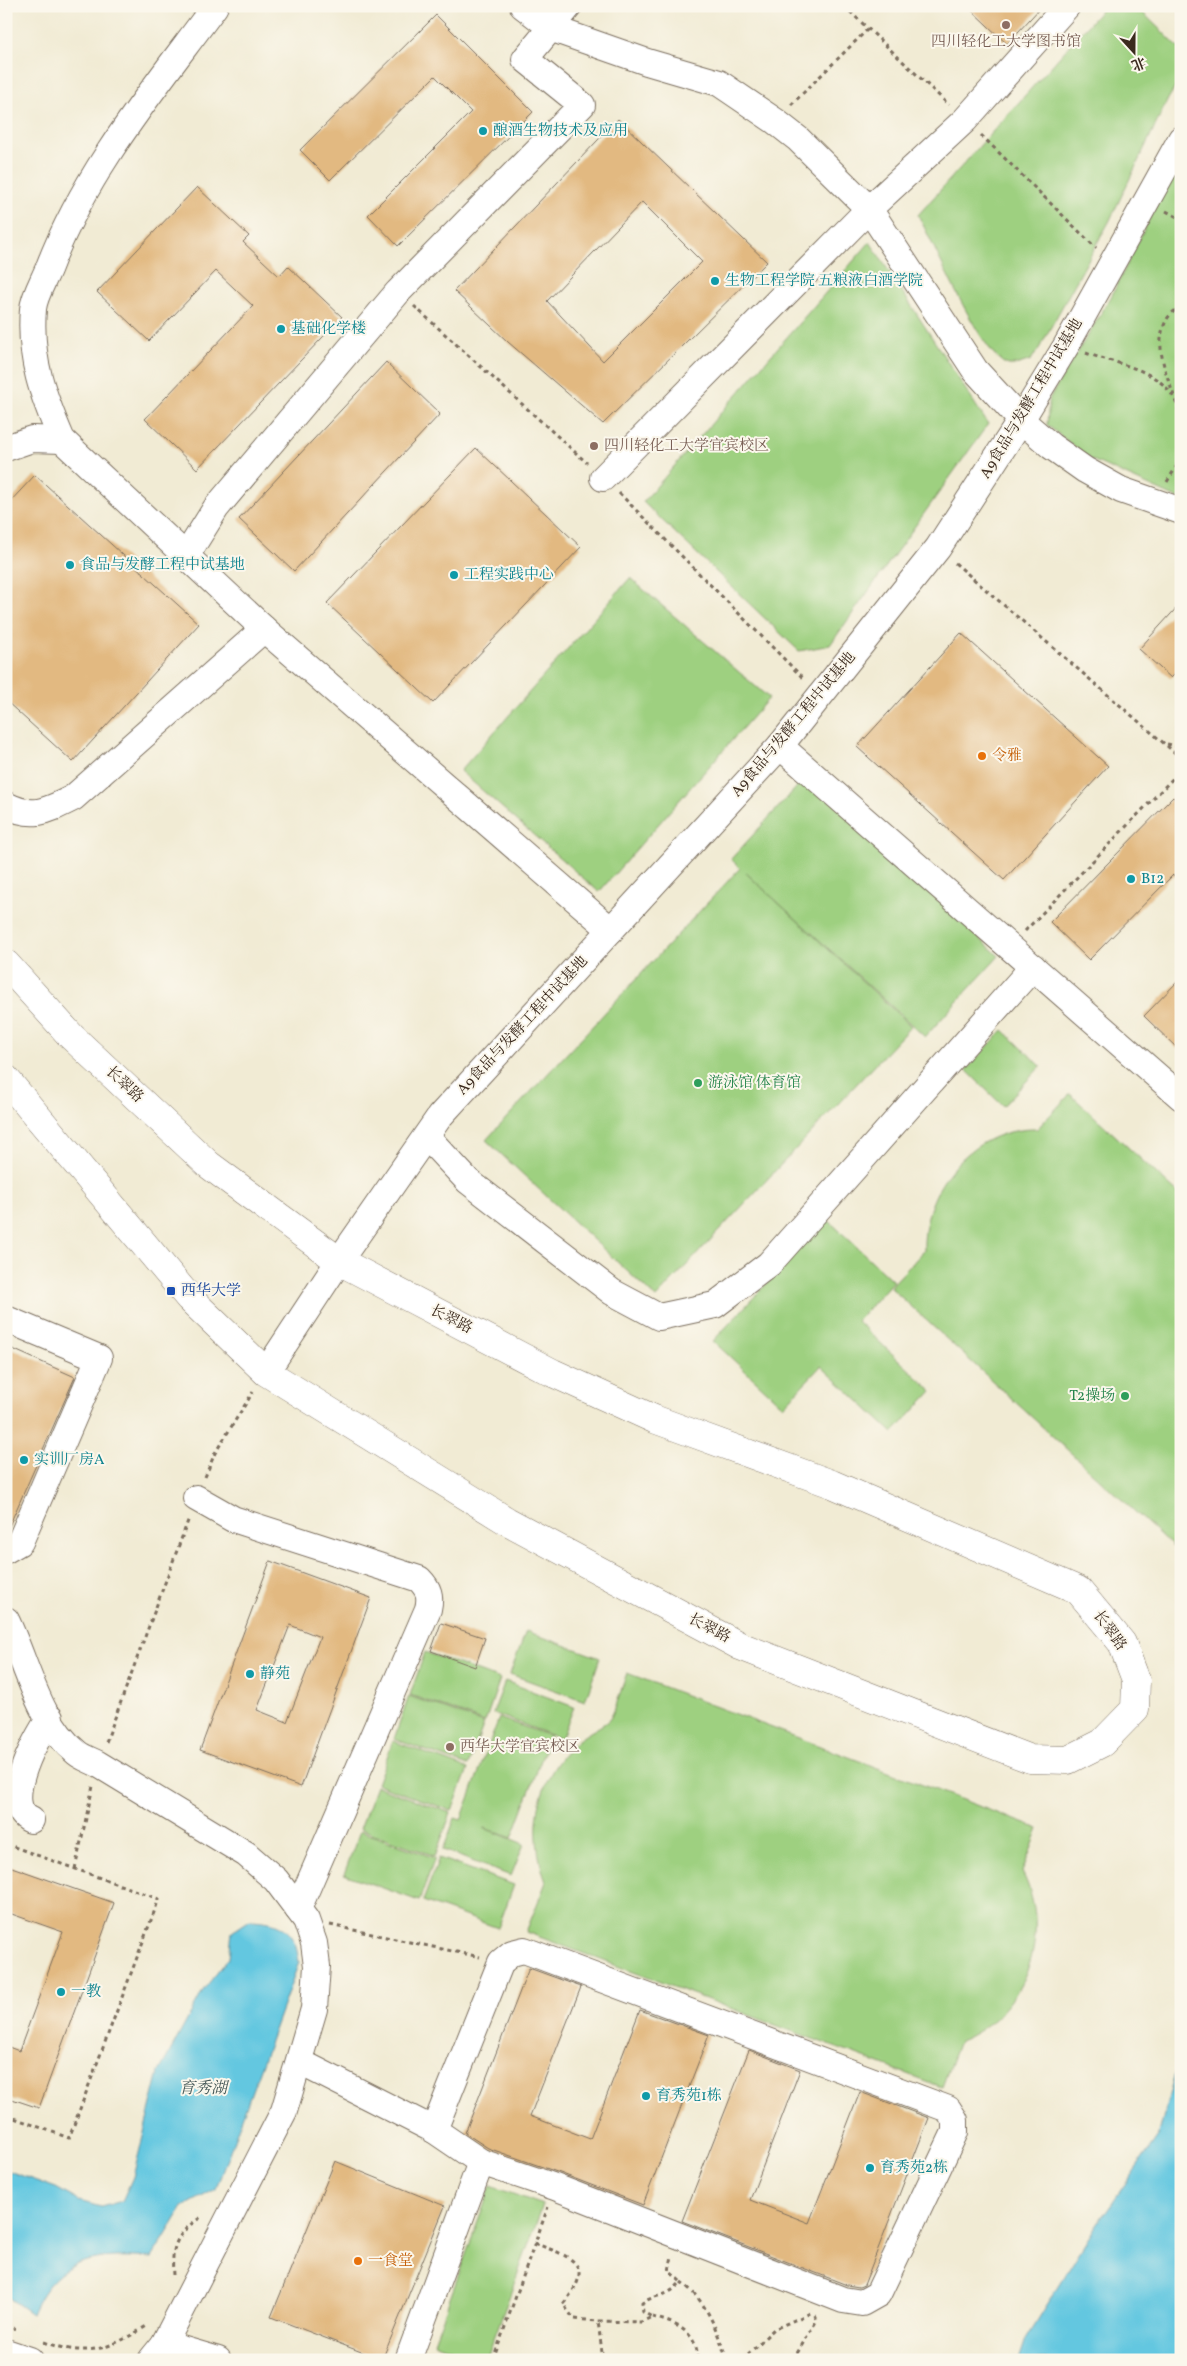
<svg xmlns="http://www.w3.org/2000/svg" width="1187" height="2366" font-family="Vollkorn,'Noto Serif SC',serif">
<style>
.green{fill:#9ed080;stroke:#6c7d4f}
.water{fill:#63c7e0;stroke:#4f787f}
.building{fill:#e2b981;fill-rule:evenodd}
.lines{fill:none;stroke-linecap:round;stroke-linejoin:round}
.minor-casing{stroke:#7b6e5e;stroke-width:28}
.major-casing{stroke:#7b6e5e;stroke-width:29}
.path{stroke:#7b6e5e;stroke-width:3;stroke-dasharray:4 4;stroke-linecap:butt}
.minor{stroke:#fff;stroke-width:26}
.major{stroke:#fff;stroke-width:28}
.education-dot{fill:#8d6e63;stroke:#fbf7ec;stroke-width:2}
.culture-dot{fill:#0f9aa8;stroke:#fbf7ec;stroke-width:2}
.food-dot{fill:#e8710a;stroke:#fbf7ec;stroke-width:2}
.leisure-dot{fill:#2e9e5b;stroke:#fbf7ec;stroke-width:2}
.transit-dot{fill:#1a4fb4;stroke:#fbf7ec;stroke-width:2}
.labels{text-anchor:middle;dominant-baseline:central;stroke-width:4;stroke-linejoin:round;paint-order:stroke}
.education-label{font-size:15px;fill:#785e54;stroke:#fbf7ec;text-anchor:start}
.culture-label{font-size:15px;fill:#0d838f;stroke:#fbf7ec;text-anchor:start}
.street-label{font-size:15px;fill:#3b2a1e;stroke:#fbf7ec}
.food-label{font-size:15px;fill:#c56008;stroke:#fbf7ec;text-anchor:start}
.leisure-label{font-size:15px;fill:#27864d;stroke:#fbf7ec;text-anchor:start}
.transit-label{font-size:15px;fill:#164399;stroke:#fbf7ec;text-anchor:start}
.water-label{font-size:16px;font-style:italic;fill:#475958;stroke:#fbf7ec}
</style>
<rect width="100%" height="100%" fill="#fbf7ec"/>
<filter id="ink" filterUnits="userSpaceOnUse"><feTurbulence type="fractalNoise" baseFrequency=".02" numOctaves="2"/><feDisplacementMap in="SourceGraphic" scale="10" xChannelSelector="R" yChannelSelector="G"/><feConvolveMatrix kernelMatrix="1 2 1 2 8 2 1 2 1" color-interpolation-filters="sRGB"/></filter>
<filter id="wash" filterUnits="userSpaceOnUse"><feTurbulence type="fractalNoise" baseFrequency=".0096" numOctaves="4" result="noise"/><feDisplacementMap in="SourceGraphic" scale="20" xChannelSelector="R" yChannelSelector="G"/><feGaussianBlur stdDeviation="1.12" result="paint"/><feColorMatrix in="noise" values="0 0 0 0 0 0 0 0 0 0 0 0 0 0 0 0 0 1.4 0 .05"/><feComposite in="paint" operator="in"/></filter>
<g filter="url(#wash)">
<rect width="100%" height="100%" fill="#f1ebd4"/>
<g class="green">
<path d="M1105,6H1136L1181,50V78L1168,99L1109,222L1040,347L1031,360C1025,362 1015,366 1009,365C984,362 932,240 918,215Z"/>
<path d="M1181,154V500L1090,459L1047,425L1049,399L1111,297Z"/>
<path d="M870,242L988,424L830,645L799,651L643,502Z"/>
<path d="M630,578L769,698L599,892L460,771Z"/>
<path d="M806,777L999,956L925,1037L746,873L911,1026L656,1298L486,1140L740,868L731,859Z"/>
<path d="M1003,1030L1041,1066L1003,1106L966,1070Z"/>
<path d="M1070,1094L1181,1196V1554L890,1287L924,1251C922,1188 971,1128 1037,1129Z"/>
<path d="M827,1219L893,1281L857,1321L932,1391L893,1433L821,1366L783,1406L713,1341Z"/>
<path d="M526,1631L600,1658L585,1701L510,1674Z"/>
<path d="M425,1652L500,1679L485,1722L410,1695Z"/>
<path d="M627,1673L1039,1829L1022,1872C1055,1935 1024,2015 959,2041L942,2087L526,1932L546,1882C528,1832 535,1778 577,1741C585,1734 604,1725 609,1720C615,1713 623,1683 627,1673Z"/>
<path d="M505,1681L574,1707L561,1739L493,1713Z"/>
<path d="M409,1696L484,1723L468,1766L394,1739Z"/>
<path d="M499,1718L550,1736L512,1838L484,1828L524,1844L511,1876L443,1850L455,1818L461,1820Z"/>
<path d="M393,1741L468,1769L452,1811L377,1784Z"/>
<path d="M376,1786L451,1813L435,1856L360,1829Z"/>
<path d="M360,1831L435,1858L419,1901L344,1874Z"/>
<path d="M439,1858L514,1885L498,1928L423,1901Z"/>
<path d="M491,2186L543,2205L486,2360H482L434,2342Z"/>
</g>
<g class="water">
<path d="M250,1920C282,1921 295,1929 299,1962L216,2189L183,2207L152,2258C97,2254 55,2257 32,2314L6,2296V2170L56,2188L79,2201L101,2207L122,2201L133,2177L159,2072L204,1989L229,1958L232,1932Z"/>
<path d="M1181,2050V2354L1176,2360H1019L1026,2339L1095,2227L1158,2137Z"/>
</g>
<g id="blocks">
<g class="building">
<path d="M967,6H1042L1007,44Z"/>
<path d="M436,15L533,112L398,246L368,215L471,112L435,76L330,180L300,150Z"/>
<path d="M618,119L767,262L603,424L508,342L454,291ZM642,202L702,262L603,361L547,301Z"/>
<path d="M197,187L249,236L243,242L279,276L288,266L342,317L197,469L145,419L253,306L216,271L149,341L97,292Z"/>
<path d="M386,362L440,414L294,571L239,519Z"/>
<path d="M476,448L581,547L433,703L327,603Z"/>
<path d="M35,475L199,624L73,762L6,701V506Z"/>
<path d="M1181,603V668L1171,678L1139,649Z"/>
<path d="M961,633L1108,766L1004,880L857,747Z"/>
<path d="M1173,797L1181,804V882L1173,875L1089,960L1050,922Z"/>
<path d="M1181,978V1052L1144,1016Z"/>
<path d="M6,1346L75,1377L6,1533Z"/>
<path d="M270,1561L371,1598L301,1787L200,1750ZM290,1625L320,1637L287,1722L257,1710Z"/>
<path d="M441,1623L485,1638L475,1667L431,1651Z"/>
<path d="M6,1865L114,1903L39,2108L6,2097V2046L19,2051L63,1932L6,1912Z"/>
<path d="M529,1968L581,1987L530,2116L590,2139L640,2010L709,2035L643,2205L560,2173L488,2148L465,2133Z"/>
<path d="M749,2050L800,2070L750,2200L809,2223L860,2092L929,2118L864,2285L859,2287L847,2285L682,2221Z"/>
<path d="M335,2161L445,2206L382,2360L271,2317Z"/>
</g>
</g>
</g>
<g filter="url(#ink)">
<use href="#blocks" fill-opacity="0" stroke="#7b6e5e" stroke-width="1"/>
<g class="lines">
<defs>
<g id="minor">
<path d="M215,6C154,89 86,170 49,267C44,280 34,296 33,309C29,359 43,396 62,440L264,629L611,930"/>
<path d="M523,6L553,29L647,62L719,83L775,121L798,139L869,209L975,370L1021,420L1051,446L1085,470L1121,490L1181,511"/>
<path d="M6,448L32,439L62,440"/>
<path d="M603,478L869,209L965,120L1067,6"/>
<path d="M186,556L216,508L398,292L582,105L525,59L569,6"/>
<path d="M780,746L1181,1097"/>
<path d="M6,805C33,819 47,811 73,798L264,629"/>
<path d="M427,1137L468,1181L612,1292L659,1317L715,1305L769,1264L1033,967"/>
<path d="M6,1319L99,1358L20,1542L6,1550"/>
<path d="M266,1372L339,1261L440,1116L780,746L938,548L1021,420L1066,346L1181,139"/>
<path d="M196,1498L233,1519L419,1579C429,1589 431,1596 428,1609L298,1909"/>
<path d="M6,1620C27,1663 38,1722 77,1753C83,1758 91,1760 98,1764L246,1854L276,1880L306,1920L314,1943L317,1966L314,2009L284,2111L164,2344L151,2360"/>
<path d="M31,1820C0,1807 33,1742 50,1718"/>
<path d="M300,2062L434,2130L481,2162"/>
<path d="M164,2344L218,2360"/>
<path d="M6,2352L30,2360"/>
<path d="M408,2360L481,2162L555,2187L843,2300L862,2303L878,2294L955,2132V2120L948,2109L524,1950L512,1953L501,1962L434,2130"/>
</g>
<path id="major" d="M6,964L71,1036L209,1165L339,1261L553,1373L654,1419L832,1484L1078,1590L1122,1643L1136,1680L1135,1709L1102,1743L1068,1760L1030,1759L740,1646L507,1521L266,1372L189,1298L6,1079"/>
</defs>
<use href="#minor" class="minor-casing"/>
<use href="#major" class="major-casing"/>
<g class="path">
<path d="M844,6L949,105"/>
<path d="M791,105L869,28"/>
<path d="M981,135L1096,248"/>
<path d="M1166,211L1181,219"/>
<path d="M414,306L587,463"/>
<path d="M1086,353C1115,364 1159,368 1175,400C1178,406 1179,416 1181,423"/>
<path d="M1174,396C1166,373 1153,343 1167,319C1170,314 1177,309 1181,305"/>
<path d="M1176,402L1181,408"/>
<path d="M1167,482L1179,462L1181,448"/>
<path d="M619,493L805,680"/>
<path d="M955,563L1181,758"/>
<path d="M1167,744L1181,747"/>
<path d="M1025,931L1181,770"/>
<path d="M205,1477L215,1453L253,1392"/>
<path d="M106,1742L189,1518"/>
<path d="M6,1844L159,1899L69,2138L6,2115"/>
<path d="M75,1869L93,1786"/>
<path d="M330,1925L480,1957"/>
<path d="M534,2243C570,2257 598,2263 563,2304L574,2319L598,2321"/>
<path d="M173,2275C171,2245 177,2232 203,2216"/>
<path d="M681,2282C708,2302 716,2329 727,2360"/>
<path d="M652,2317C676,2323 697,2331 698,2360"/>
<path d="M6,2324L15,2329"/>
<path d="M44,2342C88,2358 110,2349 148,2325"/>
<path d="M493,2360L548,2207"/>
<path d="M603,2360L598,2321L641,2322L652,2317L643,2312L642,2303C657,2293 666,2299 681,2282L669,2271L672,2256"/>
<path d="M742,2360L774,2329L813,2312"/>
<path d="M793,2360L817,2320L814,2313"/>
</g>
<use href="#minor" class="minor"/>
<use href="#major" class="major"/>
</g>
</g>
<g class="education-dot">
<circle cx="1006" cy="25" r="5"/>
<circle cx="594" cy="446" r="5"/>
<circle cx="450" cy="1747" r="5"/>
</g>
<g class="culture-dot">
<circle cx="483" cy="131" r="5"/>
<circle cx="715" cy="281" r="5"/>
<circle cx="281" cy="329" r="5"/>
<circle cx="70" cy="565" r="5"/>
<circle cx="454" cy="575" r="5"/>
<circle cx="1131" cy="879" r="5"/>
<circle cx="24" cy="1460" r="5"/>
<circle cx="250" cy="1674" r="5"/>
<circle cx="61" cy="1992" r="5"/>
<circle cx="646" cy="2096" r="5"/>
<circle cx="870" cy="2168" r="5"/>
</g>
<g class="food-dot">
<circle cx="982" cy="756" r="5"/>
<circle cx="358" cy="2261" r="5"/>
</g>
<g class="leisure-dot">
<circle cx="698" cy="1083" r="5"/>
<circle cx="1125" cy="1396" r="5"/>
</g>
<rect class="transit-dot" x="166" y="1286" width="10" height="10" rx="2.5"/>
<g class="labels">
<g class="education-label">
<text x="1006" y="42" text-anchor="middle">四川轻化工大学图书馆</text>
<text x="604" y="446">四川轻化工大学宜宾校区</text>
<text x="460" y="1747">西华大学宜宾校区</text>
</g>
<g class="culture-label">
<text x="493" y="131">酿酒生物技术及应用</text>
<text x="725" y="281">生物工程学院 五粮液白酒学院</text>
<text x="291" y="329">基础化学楼</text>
<text x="80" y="565">食品与发酵工程中试基地</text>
<text x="464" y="575">工程实践中心</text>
<text x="1141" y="879">B12</text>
<text x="34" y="1460">实训厂房A</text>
<text x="260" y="1674">静苑</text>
<text x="71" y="1992">一教</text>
<text x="656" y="2096">育秀苑1栋</text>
<text x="880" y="2168">育秀苑2栋</text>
</g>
<g class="street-label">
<text transform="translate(1032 399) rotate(-59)">A9食品与发酵工程中试基地</text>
<text transform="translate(794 725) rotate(-50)">A9食品与发酵工程中试基地</text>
<text transform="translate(523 1026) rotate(-47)">A9食品与发酵工程中试基地</text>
<text transform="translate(124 1085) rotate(43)">长翠路</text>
<text transform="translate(451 1320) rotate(27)">长翠路</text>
<text transform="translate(709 1629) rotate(28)">长翠路</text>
<text transform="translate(1109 1631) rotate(54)">长翠路</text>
</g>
<g class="food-label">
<text x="992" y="756">令雅</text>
<text x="368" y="2261">一食堂</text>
</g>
<g class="leisure-label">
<text x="708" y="1083">游泳馆 体育馆</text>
<text x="1115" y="1396" text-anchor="end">T2操场</text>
</g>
<g class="transit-label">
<text x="181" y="1291">西华大学</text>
</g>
<g class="water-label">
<text x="203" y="2089">育秀湖</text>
</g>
</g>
<rect width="1187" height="2366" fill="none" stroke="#fbf7ec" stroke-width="25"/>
<g transform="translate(1134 52) rotate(159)" stroke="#fbf7ec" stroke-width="4" paint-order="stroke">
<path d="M0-4L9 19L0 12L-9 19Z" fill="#3b2a1e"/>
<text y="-8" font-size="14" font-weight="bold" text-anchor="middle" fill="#3b2a1e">北</text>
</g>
</svg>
